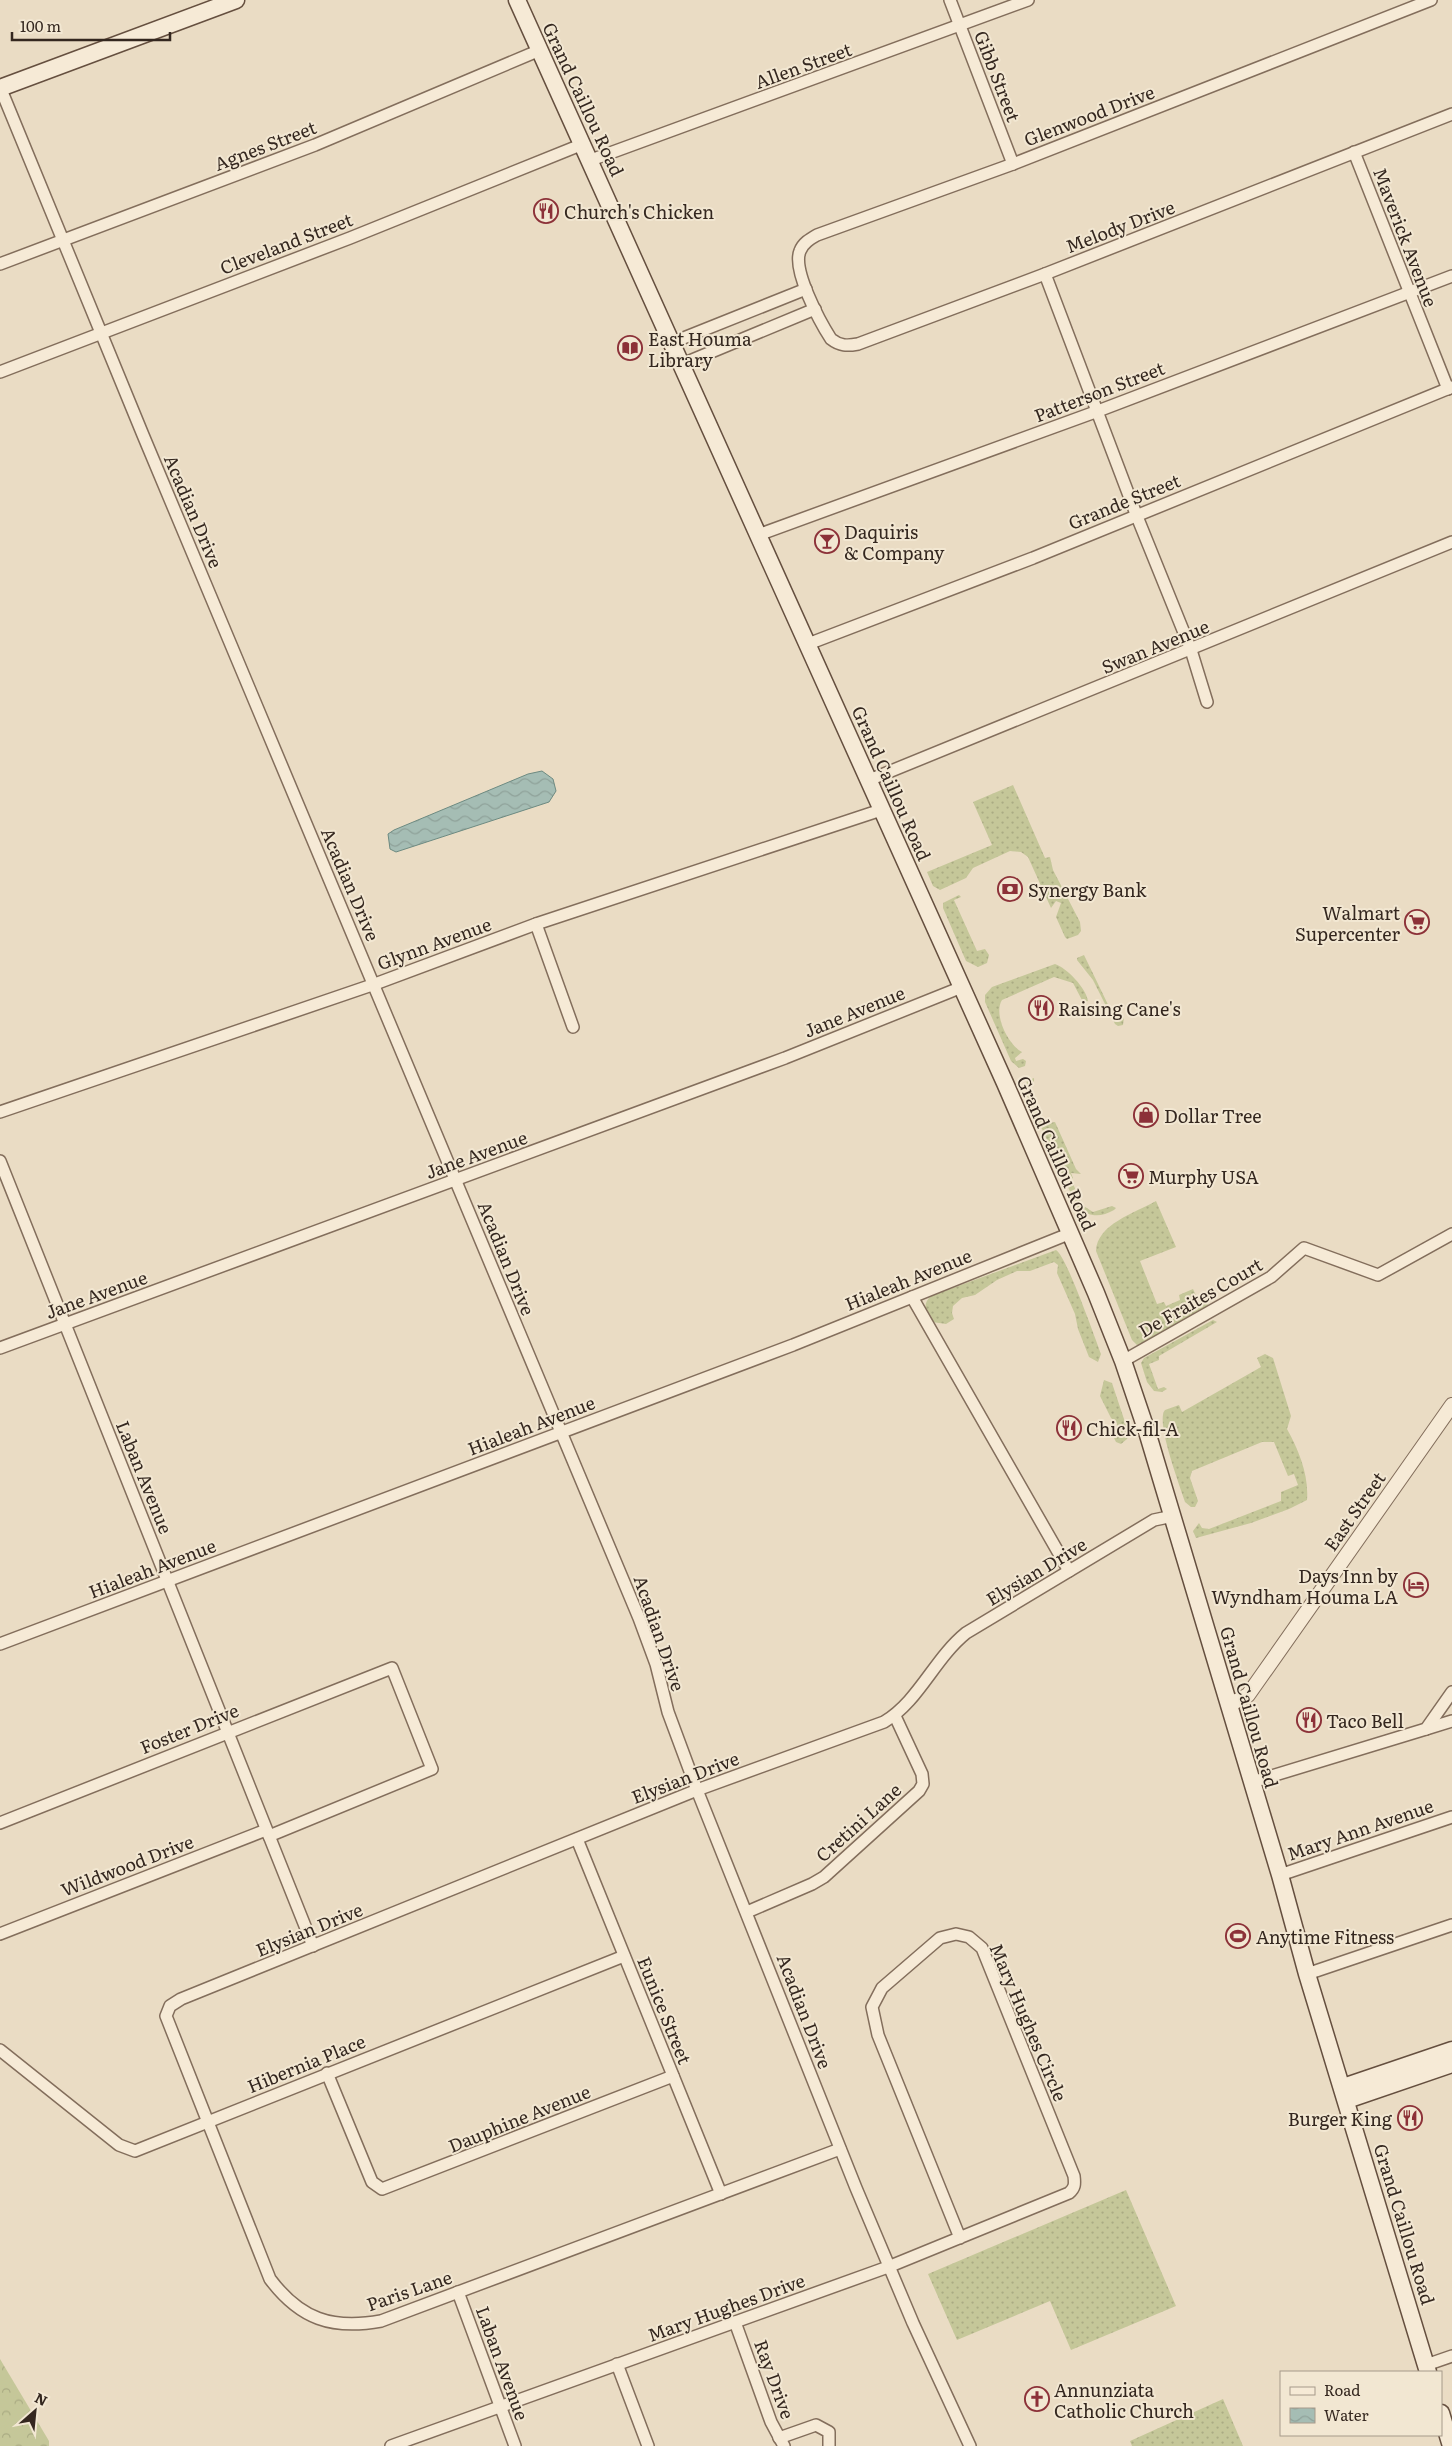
<svg xmlns="http://www.w3.org/2000/svg" width="1452" height="2446" font-family="Literata,serif">
<style>
.grass{fill:url(#grass-dots)}
.forest{fill:url(#forest-crowns)}
.water{fill:url(#water-waves);stroke:#6d8a81}
.lines{fill:none;stroke-linecap:round;stroke-linejoin:round}
.minor-casing{stroke:#836e5c;stroke-width:14}
.tertiary-casing{stroke:#836e5c;stroke-width:16}
.secondary-casing{stroke:#654f3f;stroke-width:19}
.minor{stroke:#f6ead6;stroke-width:11}
.tertiary{stroke:#f6ead6;stroke-width:14}
.secondary{stroke:#f6ead6;stroke-width:16}
.labels{text-anchor:middle;dominant-baseline:central;stroke-width:4;stroke-linejoin:round;paint-order:stroke}
.street-label{font-size:18px;fill:#34271f;stroke:#f2e7d2}
.poi-label{font-size:18px;fill:#34271f;stroke:#f2e7d2;text-anchor:start}
</style>
<defs>
<pattern id="grass-dots" width="8" height="8" patternUnits="userSpaceOnUse" patternTransform="scale(1.25)"><rect width="8" height="8" fill="#c5c799"/><path d="M2 2h.1M6 6h.1" fill="none" stroke="#aaab83" stroke-width="1.8" stroke-linecap="round"/></pattern>
<pattern id="forest-crowns" width="20" height="18" patternUnits="userSpaceOnUse" patternTransform="scale(1.25)"><rect width="20" height="18" fill="#c5c799"/><path d="M2 6a3 3 0 1 1 6 0M12 15a3 3 0 1 1 6 0" fill="none" stroke="#aaab83"/></pattern>
<pattern id="water-waves" width="16" height="10" patternUnits="userSpaceOnUse" patternTransform="scale(1.25)"><rect width="16" height="10" fill="#a5bdb4"/><path d="M0 5q4-4 8 0t8 0" fill="none" stroke="#8fa29a"/></pattern>
</defs>
<rect width="100%" height="100%" fill="#eadcc4"/>
<g class="grass">
<path d="M1013,785L1045,858L1050,857L1053,870L1080,922L1081,931L1078,935L1067,939L1065,937L1056,917L1061,903L1056,901L1051,908L1028,857L1021,852L1010,851L973,868L966,878L940,890L933,886L927,872L992,845L973,802Z"/>
<path d="M959,895L961,897L954,900L977,951L985,949L989,955L987,963L978,967L966,961L943,908V903Z"/>
<path d="M1084,955L1114,1017L1121,1015L1124,1017L1123,1025L1118,1026L1115,1024L1093,980L1077,960V958Z"/>
<path d="M1055,964C1067,968 1086,988 1088,1001L1083,1002L1073,983L1054,977L1002,1000C993,1014 1008,1045 1022,1052L1015,1058L1016,1061L1023,1059L1026,1061L1025,1066L1019,1068L1011,1061L985,1002V995L992,987Z"/>
<path d="M1034,1078V1081L1027,1086L1045,1124L1055,1122L1076,1169L1081,1174L1071,1173L1073,1178L1071,1179L1082,1205L1093,1212L1112,1206L1116,1208L1114,1210C1100,1218 1089,1217 1077,1207L1025,1091L1027,1081Z"/>
<path d="M1156,1201L1176,1247L1140,1261L1157,1304L1164,1302L1166,1306L1180,1300L1179,1295L1193,1289L1199,1302L1205,1300L1209,1302L1207,1306L1141,1345H1137L1132,1340L1096,1251C1097,1224 1135,1213 1156,1201Z"/>
<path d="M1056,1250C1066,1255 1095,1338 1101,1354L1098,1362L1089,1357L1078,1329L1075,1314L1057,1273L1058,1265L1054,1262L1030,1271H1017L997,1280L975,1295L962,1298L953,1306L952,1313L954,1319L946,1324L932,1322C927,1312 921,1305 931,1296Z"/>
<path d="M1213,1320L1217,1322L1159,1356V1360L1149,1364L1158,1389L1164,1387L1167,1389L1162,1392L1154,1391L1147,1382L1141,1363L1144,1358Z"/>
<path d="M1265,1354L1273,1358L1291,1416L1287,1429C1299,1451 1309,1475 1307,1500L1289,1509L1251,1523L1196,1538L1193,1531L1199,1523L1202,1528L1209,1529L1281,1501V1492L1298,1485L1294,1474L1288,1476L1274,1442H1262L1192,1471L1190,1478L1198,1501L1195,1507H1191L1185,1502C1180,1486 1155,1421 1165,1410L1179,1405L1182,1412L1261,1367L1257,1358Z"/>
<path d="M1104,1380L1112,1383L1129,1434L1127,1439L1121,1444L1116,1442L1112,1434L1117,1427V1423L1111,1418L1100,1396Z"/>
<path d="M1126,2190L1176,2306L1071,2350L1050,2301L957,2340L928,2274Z"/>
<path d="M1223,2399L1243,2446H1132L1130,2441Z"/>
</g>
<path class="forest" d="M0,2359L49,2441V2446H0Z"/>
<path class="water" d="M542,771L553,779L556,791L549,802L396,852L390,849L388,834L394,830L528,774Z"/>
<g class="lines">
<defs>
<g id="minor">
<path d="M950,0L1013,164"/>
<path d="M1431,0L1013,164L817,235C810,239 803,243 800,251C792,270 820,322 831,339C840,346 847,346 858,344L1045,274L1452,114"/>
<path d="M0,87L143,435L639,1618L656,1664L668,1712L697,1790L856,2188L913,2323L970,2446"/>
<path d="M1354,152L1448,389"/>
<path d="M591,160L1028,0"/>
<path d="M0,264L315,145L540,50"/>
<path d="M1045,274L1136,514L1191,650L1207,702"/>
<path d="M671,343L806,289"/>
<path d="M680,365L815,309"/>
<path d="M0,372L350,238L583,144"/>
<path d="M758,535L1098,411L1452,276"/>
<path d="M808,644L1033,558L1452,387"/>
<path d="M869,780L1452,542"/>
<path d="M536,924L573,1027"/>
<path d="M0,1112L375,984L536,924L881,810"/>
<path d="M0,1161L313,1946"/>
<path d="M912,1297L1069,1571"/>
<path d="M0,1348L785,1058L962,987"/>
<path d="M1123,1361L1271,1277L1304,1248L1378,1275L1452,1234"/>
<path d="M0,1644L793,1345L1071,1233"/>
<path d="M1426,1729L1452,1721"/>
<path d="M1252,1782L1426,1729L1452,1692"/>
<path d="M0,1823L392,1668L432,1769L269,1836"/>
<path d="M577,1839L721,2194"/>
<path d="M1280,1875L1452,1817"/>
<path d="M747,1912L812,1884L824,1877L919,1791L923,1784L922,1774L895,1716"/>
<path d="M0,1934L266,1830"/>
<path d="M1307,1974L1452,1925"/>
<path d="M0,2050L119,2145L135,2151L624,1956"/>
<path d="M327,2073L372,2182L382,2189L673,2076"/>
<path d="M840,2149L381,2321C332,2330 300,2319 270,2279L166,2016L170,2006L181,1999L697,1790L884,1722C919,1701 934,1659 966,1633L1154,1520L1173,1516"/>
<path d="M458,2292L515,2446"/>
<path d="M735,2322L771,2422L784,2446"/>
<path d="M617,2364L648,2446"/>
<path d="M1426,2365L1452,2356"/>
<path d="M779,2438L816,2425L829,2432V2446"/>
<path d="M391,2446L888,2267L1069,2193C1075,2188 1075,2184 1074,2176L982,1948L969,1937L956,1934L940,1938L882,1988L872,2007L878,2035L960,2238"/>
</g>
<path id="tertiary" d="M1229,1705L1248,1695L1452,1405"/>
<g id="secondary">
<path d="M517,0L1005,1083L1096,1293L1123,1361L1148,1435L1280,1875L1307,1974L1428,2372"/>
<path d="M0,88L236,0"/>
<path d="M1343,2087L1452,2050"/>
<path d="M1347,2100L1452,2064"/>
<path d="M1441,2413L1451,2446"/>
</g>
</defs>
<use href="#minor" class="minor-casing"/>
<use href="#tertiary" class="tertiary-casing"/>
<use href="#secondary" class="secondary-casing"/>
<use href="#minor" class="minor"/>
<use href="#tertiary" class="tertiary"/>
<use href="#secondary" class="secondary"/>
</g>
<defs>
<symbol id="restaurant-ring" viewBox="-11 -11 22 22"><circle r="9.5" fill="#f2e7d2" stroke="#8c3138" stroke-width="1.5"/><path d="M-5-6h1v4h1v-4h1v4h1v-4h1v5L-1.5 .5V6h-2V.5L-5-1ZM5-6V6H3V1.5H1.5Q1.5-4 5-6Z" fill="#8c3138"/></symbol>
<symbol id="library-ring" viewBox="-11 -11 22 22"><circle r="9.5" fill="#f2e7d2" stroke="#8c3138" stroke-width="1.5"/><path d="M-6-4Q-3-5.5-.7-3.5V5Q-3 3-6 4ZM6-4Q3-5.5 .7-3.5V5Q3 3 6 4Z" fill="#8c3138"/></symbol>
<symbol id="bar-ring" viewBox="-11 -11 22 22"><circle r="9.5" fill="#f2e7d2" stroke="#8c3138" stroke-width="1.5"/><path d="M-6-5H6L.8 .8V4.5H3.5V6h-7V4.5H-.8V.8Z" fill="#8c3138"/></symbol>
<symbol id="bank-ring" viewBox="-11 -11 22 22"><circle r="9.5" fill="#f2e7d2" stroke="#8c3138" stroke-width="1.5"/><path d="M-6-4H6V4H-6ZM0-2.3a2.3 2.3 0 1 0 0 4.6a2.3 2.3 0 1 0 0-4.6Z" fill="#8c3138"/></symbol>
<symbol id="supermarket-ring" viewBox="-11 -11 22 22"><circle r="9.5" fill="#f2e7d2" stroke="#8c3138" stroke-width="1.5"/><path d="M-6-5.5h2.5l.6 2H6L4.5 2H-2.5L-4.4-4H-6ZM-1.5 3.2a1.3 1.3 0 1 0 .1 0ZM3 3.2a1.3 1.3 0 1 0 .1 0Z" fill="#8c3138"/></symbol>
<symbol id="shop-ring" viewBox="-11 -11 22 22"><circle r="9.5" fill="#f2e7d2" stroke="#8c3138" stroke-width="1.5"/><path d="M-5-2.5h2.3a2.7 3.5 0 0 1 5.4 0H5L5.5 6h-11ZM-1.5-2.5h3a1.5 2.3 0 0 0-3 0Z" fill="#8c3138"/></symbol>
<symbol id="hotel-ring" viewBox="-11 -11 22 22"><circle r="9.5" fill="#f2e7d2" stroke="#8c3138" stroke-width="1.5"/><path d="M-6-4.5h1.5V1H6V5H4.5V3h-9V5H-6ZM-4 0a1.8 1.8 0 1 1 3.6 0ZM.5 0V-2.5h3Q6-2.5 6 0Z" fill="#8c3138"/></symbol>
<symbol id="stadium-ring" viewBox="-11 -11 22 22"><circle r="9.5" fill="#f2e7d2" stroke="#8c3138" stroke-width="1.5"/><path d="M0-5a6.5 5 0 1 0 0 10a6.5 5 0 1 0 0-10ZM-3.5-1.8h7v3.6h-7Z" fill="#8c3138"/></symbol>
<symbol id="church-ring" viewBox="-11 -11 22 22"><circle r="9.5" fill="#f2e7d2" stroke="#8c3138" stroke-width="1.5"/><path d="M-1.2-6h2.4v3.5h3.3v2.4h-3.3V6h-2.4V-.1h-3.3v-2.4h3.3Z" fill="#8c3138"/></symbol>
</defs>
<g fill-rule="evenodd">
<use href="#restaurant-ring" x="532" y="197" width="28" height="28"/>
<use href="#library-ring" x="616" y="334" width="28" height="28"/>
<use href="#bar-ring" x="813" y="527" width="28" height="28"/>
<use href="#bank-ring" x="996" y="875" width="28" height="28"/>
<use href="#supermarket-ring" x="1403" y="908" width="28" height="28"/>
<use href="#restaurant-ring" x="1027" y="994" width="28" height="28"/>
<use href="#shop-ring" x="1132" y="1101" width="28" height="28"/>
<use href="#supermarket-ring" x="1117" y="1162" width="28" height="28"/>
<use href="#restaurant-ring" x="1055" y="1414" width="28" height="28"/>
<use href="#hotel-ring" x="1402" y="1571" width="28" height="28"/>
<use href="#restaurant-ring" x="1295" y="1706" width="28" height="28"/>
<use href="#stadium-ring" x="1224" y="1922" width="28" height="28"/>
<use href="#restaurant-ring" x="1396" y="2104" width="28" height="28"/>
<use href="#church-ring" x="1023" y="2385" width="28" height="28"/>
</g>
<g class="labels">
<g class="street-label">
<text transform="translate(803 65) rotate(-20)">Allen Street</text>
<text transform="translate(998 76) rotate(69)">Gibb Street</text>
<text transform="translate(584 99) rotate(65)">Grand Caillou Road</text>
<text transform="translate(1089 115) rotate(-21)">Glenwood Drive</text>
<text transform="translate(265 145) rotate(-21)">Agnes Street</text>
<text transform="translate(1120 226) rotate(-21)">Melody Drive</text>
<text transform="translate(1406 237) rotate(69)">Maverick Avenue</text>
<text transform="translate(286 243) rotate(-21)">Cleveland Street</text>
<text transform="translate(1099 391) rotate(-21)">Patterson Street</text>
<text transform="translate(1124 501) rotate(-22)">Grande Street</text>
<text transform="translate(194 511) rotate(67)">Acadian Drive</text>
<text transform="translate(1155 646) rotate(-22)">Swan Avenue</text>
<text transform="translate(892 783) rotate(66)">Grand Caillou Road</text>
<text transform="translate(351 884) rotate(67)">Acadian Drive</text>
<text transform="translate(434 943) rotate(-20)">Glynn Avenue</text>
<text transform="translate(854 1011) rotate(-22)">Jane Avenue</text>
<text transform="translate(1057 1153) rotate(66)">Grand Caillou Road</text>
<text transform="translate(476 1154) rotate(-20)">Jane Avenue</text>
<text transform="translate(507 1258) rotate(68)">Acadian Drive</text>
<text transform="translate(908 1279) rotate(-22)">Hialeah Avenue</text>
<text transform="translate(96 1294) rotate(-20)">Jane Avenue</text>
<text transform="translate(1200 1297) rotate(-30)">De Fraites Court</text>
<text transform="translate(531 1425) rotate(-21)">Hialeah Avenue</text>
<text transform="translate(145 1477) rotate(68)">Laban Avenue</text>
<text transform="translate(1354 1511) rotate(-55)">East Street</text>
<text transform="translate(152 1568) rotate(-21)">Hialeah Avenue</text>
<text transform="translate(1036 1571) rotate(-31)">Elysian Drive</text>
<text transform="translate(660 1633) rotate(71)">Acadian Drive</text>
<text transform="translate(1250 1707) rotate(74)">Grand Caillou Road</text>
<text transform="translate(189 1728) rotate(-22)">Foster Drive</text>
<text transform="translate(685 1777) rotate(-21)">Elysian Drive</text>
<text transform="translate(858 1822) rotate(-42)">Cretini Lane</text>
<text transform="translate(1360 1829) rotate(-19)">Mary Ann Avenue</text>
<text transform="translate(127 1865) rotate(-21)">Wildwood Drive</text>
<text transform="translate(309 1929) rotate(-22)">Elysian Drive</text>
<text transform="translate(665 2010) rotate(68)">Eunice Street</text>
<text transform="translate(805 2011) rotate(69)">Acadian Drive</text>
<text transform="translate(1029 2022) rotate(67)">Mary Hughes Circle</text>
<text transform="translate(306 2063) rotate(-22)">Hibernia Place</text>
<text transform="translate(519 2118) rotate(-22)">Dauphine Avenue</text>
<text transform="translate(1405 2224) rotate(73)">Grand Caillou Road</text>
<text transform="translate(409 2290) rotate(-19)">Paris Lane</text>
<text transform="translate(726 2307) rotate(-20)">Mary Hughes Drive</text>
<text transform="translate(503 2363) rotate(70)">Laban Avenue</text>
<text transform="translate(775 2379) rotate(70)">Ray Drive</text>
</g>
<g class="poi-label">
<text x="564" y="211">Church's Chicken</text>
<text x="648" y="338">East Houma<tspan x="648" dy="21">Library</tspan></text>
<text x="844" y="531">Daquiris<tspan x="844" dy="21">&amp; Company</tspan></text>
<text x="1028" y="889">Synergy Bank</text>
<text x="1400" y="912" text-anchor="end">Walmart<tspan x="1400" dy="21">Supercenter</tspan></text>
<text x="1058" y="1008">Raising Cane's</text>
<text x="1164" y="1115">Dollar Tree</text>
<text x="1148" y="1176">Murphy USA</text>
<text x="1086" y="1428">Chick-fil-A</text>
<text x="1398" y="1575" text-anchor="end">Days Inn by<tspan x="1398" dy="21">Wyndham Houma LA</tspan></text>
<text x="1326" y="1720">Taco Bell</text>
<text x="1256" y="1936">Anytime Fitness</text>
<text x="1392" y="2118" text-anchor="end">Burger King</text>
<text x="1054" y="2389">Annunziata<tspan x="1054" dy="21">Catholic Church</tspan></text>
</g>
</g>
<rect x="1280" y="2371" width="162" height="65" fill="#f2e7d2" stroke="#a69a8a"/>
<rect x="1290" y="2387" width="25" height="8" fill="#f6ead6" stroke="#a69a8a"/>
<text x="1324" y="2396" font-size="15" fill="#34271f">Road</text>
<rect x="1290" y="2408" width="25" height="15" fill="url(#water-waves)" stroke="#a69a8a"/>
<text x="1324" y="2421" font-size="15" fill="#34271f">Water</text>
<g transform="translate(35 2411) rotate(27)" stroke="#f2e7d2" stroke-width="4" paint-order="stroke">
<path d="M0-4L9 19L0 12L-9 19Z" fill="#34271f"/>
<text y="-8" font-size="14" font-weight="bold" text-anchor="middle" fill="#34271f">N</text>
</g>
<path d="M12 32v8h158v-8" fill="none" stroke="#34271f" stroke-width="2.5"/>
<text x="20" y="32" font-size="15" fill="#34271f" stroke="#f2e7d2" stroke-width="4" paint-order="stroke">100 m</text>
</svg>
